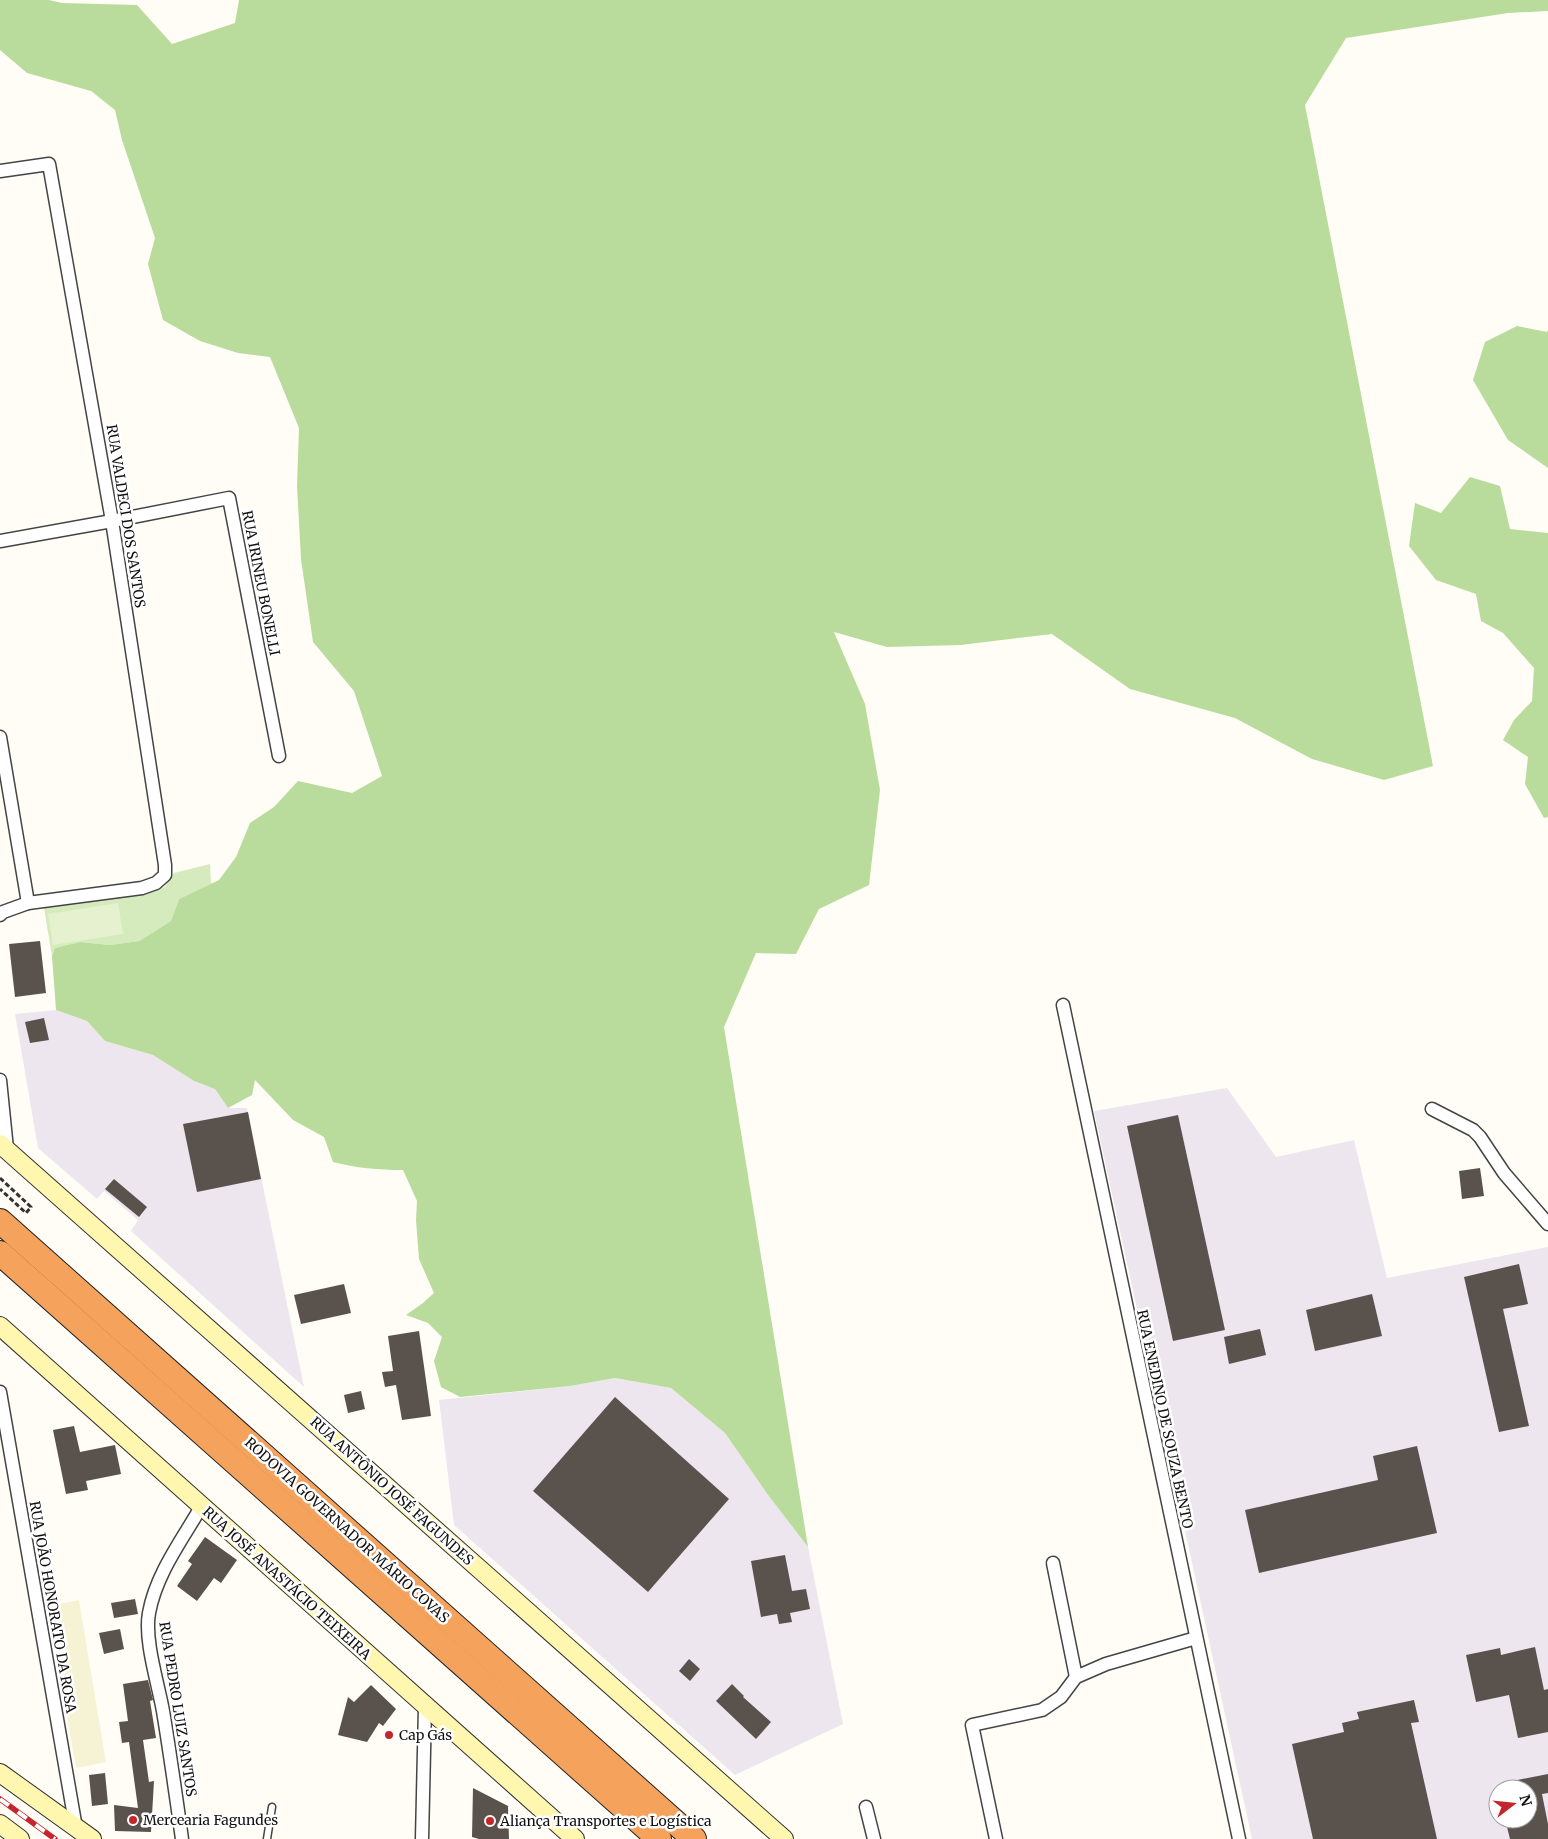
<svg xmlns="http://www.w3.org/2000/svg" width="1548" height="1839" font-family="Merriweather,serif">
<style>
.industrial{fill:#eee6ef;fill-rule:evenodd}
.farmland{fill:#f6f3d4}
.green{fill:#d5ebbd}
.forest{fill:#b9dc9c}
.pitch{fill:#e6f2cf}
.building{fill:#5a524d}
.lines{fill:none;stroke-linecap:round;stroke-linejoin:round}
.lane-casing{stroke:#444;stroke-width:9}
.street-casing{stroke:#444;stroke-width:15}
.secondary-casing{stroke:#333;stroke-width:20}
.highway-casing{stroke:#222;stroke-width:26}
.path{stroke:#333;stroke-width:3;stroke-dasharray:5 2.5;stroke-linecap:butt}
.lane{stroke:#fff;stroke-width:6}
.street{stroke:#fff;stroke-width:12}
.secondary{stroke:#fff6b0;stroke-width:18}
.highway{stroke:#f5a25d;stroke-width:24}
.rail-casing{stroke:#c4262e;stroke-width:5.5}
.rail{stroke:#fff;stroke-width:4;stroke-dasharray:11;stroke-linecap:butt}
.poi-dot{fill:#c4262e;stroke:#fff;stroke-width:2}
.labels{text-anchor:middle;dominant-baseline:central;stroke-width:5;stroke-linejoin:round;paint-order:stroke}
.street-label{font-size:14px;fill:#111;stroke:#fff}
.poi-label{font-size:14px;fill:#111;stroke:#fff;text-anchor:start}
</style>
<rect width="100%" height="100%" fill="#fffdf5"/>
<g class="industrial">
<path d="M56,1010L87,1021L105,1041L153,1055L194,1081L215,1089L228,1108H247L304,1387L131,1231L138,1220L104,1191L97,1199L38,1148L15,1014Z"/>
<path d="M1227,1088L1276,1157L1354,1140L1387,1278L1548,1247V1839H1252L1094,1111ZM1498,1789H1528V1819H1498Z"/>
<path d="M615,1378L671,1388L725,1433L768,1495L808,1547L843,1724L735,1775L454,1525L439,1400L570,1386Z"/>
</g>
<path class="farmland" d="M79,1600L106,1762L76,1768L48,1606Z"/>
<path class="green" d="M210,864L211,884L179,899L171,921L139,941L110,945L80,942L55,948L52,956L44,908L144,894L165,887L174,873Z"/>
<g class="forest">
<path d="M0,0H49L62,3L137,5L172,44L235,23L239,0H1548V11L1508,13L1346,38L1305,105L1433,766L1384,780L1312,759L1235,718L1130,689L1052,634L961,645L887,647L834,632L865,704L880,790L869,885L819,909L796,954L756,953L724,1027L808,1547L768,1495L725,1433L671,1388L615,1378L570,1386L460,1397L441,1387L434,1361L442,1337L428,1323L406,1315L423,1303L434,1293L419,1259L416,1220L417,1201L403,1170C378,1170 356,1168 333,1162L324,1137L293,1120L255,1080L252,1095L228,1108L215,1089L194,1081L153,1055L105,1041L87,1021L56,1010L52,956L55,948L80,942L110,945L139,941L171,921L179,899L219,880L236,857L250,823L274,807L298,781L352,793L382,776L354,691L313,642L301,559L297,486L299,428L270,357L238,353L200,341L163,320L148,264L155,238L122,140L115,110L91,91L27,73L0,50Z"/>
<path d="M1517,326L1547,332L1548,330V468L1508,440L1473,380L1485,342Z"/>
<path d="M1470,477L1500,486L1510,529L1548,533V817L1544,818L1525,784L1528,757L1503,740L1514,720L1532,701L1534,668L1503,633L1481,621L1476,594L1436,580L1409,546L1415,503L1441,513Z"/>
</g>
<path class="pitch" d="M118,903L123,934L53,945L48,914Z"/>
<g class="building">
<path d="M40,941L46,993L15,997L9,944Z"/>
<path d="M44,1018L49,1040L30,1043L25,1022Z"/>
<path d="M248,1112L261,1179L197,1192L183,1124Z"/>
<path d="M1178,1115L1225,1330L1173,1341L1127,1126Z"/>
<path d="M1480,1168L1484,1196L1462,1199L1459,1171Z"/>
<path d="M114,1179L147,1207L139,1217L105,1189Z"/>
<path d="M1519,1264L1528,1304L1503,1309L1529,1426L1499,1432L1464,1277Z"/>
<path d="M344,1284L351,1313L301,1324L294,1295Z"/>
<path d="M1372,1294L1382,1336L1315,1351L1306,1310Z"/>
<path d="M1260,1329L1266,1355L1229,1364L1224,1337Z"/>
<path d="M419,1331L431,1416L402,1420L396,1385L385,1387L382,1372L393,1371L388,1336Z"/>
<path d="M361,1391L365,1409L348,1413L344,1395Z"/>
<path d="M615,1397L729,1499L648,1592L533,1491Z"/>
<path d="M74,1426L80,1452L115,1445L121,1474L86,1481L88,1490L66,1494L53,1430Z"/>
<path d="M1417,1446L1437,1533L1259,1573L1245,1510L1378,1480L1373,1456Z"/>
<path d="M205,1537L237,1560L221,1583L214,1578L197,1601L177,1586L192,1564L188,1561Z"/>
<path d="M785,1555L792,1591L806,1589L810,1609L790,1613L792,1622L779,1624L777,1614L761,1617L751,1561Z"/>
<path d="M135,1599L138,1614L114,1618L111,1603Z"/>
<path d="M120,1629L124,1649L104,1654L99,1633Z"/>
<path d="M1535,1647L1544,1690L1548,1689V1732L1518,1738L1509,1695L1476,1702L1466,1655L1500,1648L1501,1655Z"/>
<path d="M689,1659L700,1669L690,1681L679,1671Z"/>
<path d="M148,1680L153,1700L150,1701L156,1738L143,1740L149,1782L154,1781L151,1832L115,1831L114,1805L138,1808L129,1742L122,1743L119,1722L128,1721L123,1684Z"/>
<path d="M732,1684L744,1696L743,1697L771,1722L756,1739L716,1701Z"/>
<path d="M371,1685L396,1709L383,1726L379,1723L367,1742L338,1735L348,1697L354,1702Z"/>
<path d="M1414,1700L1419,1722L1411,1723L1437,1839H1313L1292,1744L1344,1732L1342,1723L1359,1719L1357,1712Z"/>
<path d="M105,1773L108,1804L92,1806L89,1775Z"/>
<path d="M1548,1774V1793L1542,1794L1548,1824V1839H1510L1505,1819H1528V1789H1503L1502,1783Z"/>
<path d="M473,1788L508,1806L509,1839H479L472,1837Z"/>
</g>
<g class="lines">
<defs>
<path id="lane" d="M267,1839L272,1807"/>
<g id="street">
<path d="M0,171L49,164L112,521L165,865V875L156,883L142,888L28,903L3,912L0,915"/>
<path d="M0,541L112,521L229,498L279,756"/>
<path d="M0,737L28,903"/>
<path d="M1063,1005L1239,1839"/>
<path d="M0,1080L7,1149"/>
<path d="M1432,1109L1473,1130L1480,1137L1504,1173L1548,1224"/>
<path d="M0,1392L76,1828"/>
<path d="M1053,1563L1076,1677"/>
<path d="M866,1807L874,1839"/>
<path d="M182,1839C176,1796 170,1753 163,1711C158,1683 144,1640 149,1613C156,1574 182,1540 201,1507"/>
<path d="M422,1839L425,1707"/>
<path d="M996,1839L972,1725L1042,1710L1061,1697L1076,1677L1106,1664L1196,1638"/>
</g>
<g id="secondary">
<path d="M0,1144L784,1839"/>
<path d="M0,1326L575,1839"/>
<path d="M0,1773L92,1839"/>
<path d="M0,1824L20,1839"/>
</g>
<g id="highway">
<path d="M0,1221L694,1839"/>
<path d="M0,1253L659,1839"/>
</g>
</defs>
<use href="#lane" class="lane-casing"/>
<use href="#street" class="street-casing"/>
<use href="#secondary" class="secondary-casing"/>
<use href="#highway" class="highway-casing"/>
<path class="path" d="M0,1178L31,1207L26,1213L0,1189"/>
<use href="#lane" class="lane"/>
<use href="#street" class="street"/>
<use href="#secondary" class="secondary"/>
<use href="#highway" class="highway"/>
<defs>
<path id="rail" d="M0,1799L55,1839"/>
</defs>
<use href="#rail" class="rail-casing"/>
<use href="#rail" class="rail"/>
</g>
<g class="poi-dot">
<circle cx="389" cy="1735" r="5"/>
<circle cx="133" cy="1820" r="5"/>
<circle cx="490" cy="1821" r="5"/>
</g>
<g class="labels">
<g class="street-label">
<text transform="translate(126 516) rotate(81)">RUA VALDECI DOS SANTOS</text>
<text transform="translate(261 583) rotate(79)">RUA IRINEU BONELLI</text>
<text transform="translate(1165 1419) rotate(78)">RUA ENEDINO DE SOUZA BENTO</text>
<text transform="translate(392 1491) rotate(42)">RUA ANTÔNIO JOSÉ FAGUNDES</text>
<text transform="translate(347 1530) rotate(42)">RODOVIA GOVERNADOR MÁRIO COVAS</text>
<text transform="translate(287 1583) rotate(42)">RUA JOSÉ ANASTÁCIO TEIXEIRA</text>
<text transform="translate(53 1607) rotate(80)">RUA JOÃO HONORATO DA ROSA</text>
<text transform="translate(178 1709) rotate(81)">RUA PEDRO LUIZ SANTOS</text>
</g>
<g class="poi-label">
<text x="399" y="1735">Cap Gás</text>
<text x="143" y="1820">Mercearia Fagundes</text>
<text x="500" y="1821">Aliança Transportes e Logística</text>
</g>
</g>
<g transform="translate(1513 1804) rotate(74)"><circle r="24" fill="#ffffff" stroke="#a0a0a0"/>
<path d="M0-4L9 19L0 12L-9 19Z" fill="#c4262e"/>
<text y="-8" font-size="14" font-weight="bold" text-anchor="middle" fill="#111111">N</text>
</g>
</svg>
